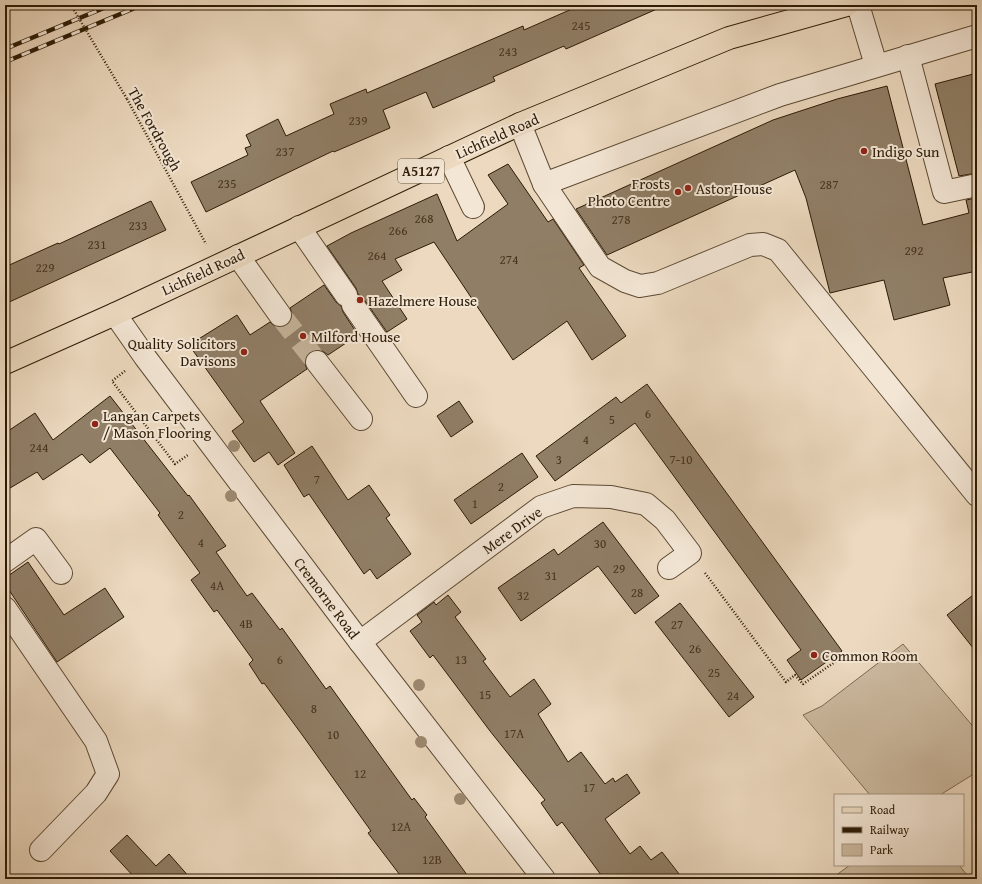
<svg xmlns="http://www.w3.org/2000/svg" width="982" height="884" font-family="'Gentium Book Plus',serif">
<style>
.green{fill:#cbb99f;stroke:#7c6a52}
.building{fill:#907e66;stroke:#2c1b05}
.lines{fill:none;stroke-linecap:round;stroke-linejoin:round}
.minor-tunnel{stroke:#c6b39a;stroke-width:22;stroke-dasharray:22 11;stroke-linecap:butt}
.minor-casing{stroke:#5c4a34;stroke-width:24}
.major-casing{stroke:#2c1b05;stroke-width:24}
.path{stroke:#2c1b05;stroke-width:2.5;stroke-dasharray:1 2;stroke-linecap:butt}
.minor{stroke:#f3e6d5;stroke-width:22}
.major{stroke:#ecd9bf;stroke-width:22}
.rail-casing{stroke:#2c1b05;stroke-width:4.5}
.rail{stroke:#f3e6d5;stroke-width:3;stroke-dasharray:9;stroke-linecap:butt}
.path-bridge{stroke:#2c1b05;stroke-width:2.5;stroke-dasharray:1 2;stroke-linecap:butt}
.tree{fill:#9d8a72}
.poi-dot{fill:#8f2418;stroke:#f3e6d5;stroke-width:1.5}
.labels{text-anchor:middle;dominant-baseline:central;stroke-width:4;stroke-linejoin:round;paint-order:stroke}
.number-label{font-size:13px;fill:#45341d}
.shield{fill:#f3e6d5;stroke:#685843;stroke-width:1}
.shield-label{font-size:14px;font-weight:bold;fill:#2c1b05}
.street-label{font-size:15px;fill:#2c1b05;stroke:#f3e6d5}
.poi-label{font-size:15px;fill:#2c1b05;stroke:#f3e6d5;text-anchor:start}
</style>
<rect width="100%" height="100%" fill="#ecd9bf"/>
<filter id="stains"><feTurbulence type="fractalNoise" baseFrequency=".005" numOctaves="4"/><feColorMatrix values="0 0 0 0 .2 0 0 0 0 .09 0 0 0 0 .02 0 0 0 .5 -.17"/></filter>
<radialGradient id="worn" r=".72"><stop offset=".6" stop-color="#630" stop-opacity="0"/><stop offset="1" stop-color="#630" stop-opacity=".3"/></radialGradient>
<g class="green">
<path d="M903,644L977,731V772L940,795H870L803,715L822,706Z"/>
<path d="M850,865H959L970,879H831Z"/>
</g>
<g class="building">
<path d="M581,5H666L566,49L564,46L493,77L495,81L433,108L426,92L383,110L390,128L334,152L333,151L206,212L191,182L248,155L245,148L251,146L246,135L278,119L286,136L334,114L330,104L366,89L367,93L523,26L524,30Z"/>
<path d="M977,73V173L959,176L935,84Z"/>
<path d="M887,86L923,225L969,213L966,200L977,198V271L943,278L950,305L894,320L884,280L830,293L806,198L795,170L607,255L576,209L773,120L837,99Z"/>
<path d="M508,164L548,222L553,219L584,265L579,268L626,336L592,360L567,321L513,360L434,242L395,259L402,270L382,281L407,319L387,332L363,298L358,294L356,288L327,246L351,233L437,194L457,241L508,204L488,175Z"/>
<path d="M151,201L166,230L5,304V267L58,243L59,244Z"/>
<path d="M324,285L336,302L341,306L343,312L358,335L328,355L321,350H315L310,352L305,358V364L307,369L260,401L295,453L278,465L269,452L254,462L232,431L244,422L189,345L237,315L250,335L270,322L275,326L282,327L287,325L291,320L292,313L290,308Z"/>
<path d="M647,384L842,651L801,680L787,660L801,650L635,423L555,481L536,456L616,397L621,403Z"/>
<path d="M110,396L188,496L189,495L226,546L216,552L247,596L252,593L280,630L282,628L326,689L330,686L412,800L414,798L427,815L425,817L470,879H403L368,833L371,831L303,736L264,683L262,684L249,664L253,660L217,610L214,612L191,580L200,573L158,515L160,513L110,448L90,463L82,454L43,480L37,472L5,491V433L35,413L53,440Z"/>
<path d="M459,401L473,422L451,437L437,416Z"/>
<path d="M312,446L348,500L369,485L390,515L386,518L411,554L377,579L370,569L364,574L309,494L304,497L284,465Z"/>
<path d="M522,453L538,477L471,524L454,500Z"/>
<path d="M603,522L659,596L635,614L598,566L521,621L498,588L554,549L558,555Z"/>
<path d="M28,562L64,615L105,588L124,617L57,662L5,584V578Z"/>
<path d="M977,592V653L947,615Z"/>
<path d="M448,595L461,612L455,617L486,659L483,661L510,697L534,679L543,692L551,704L538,714L568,762L581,752L605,784L613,778L615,782L627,774L640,793L605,819L630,854L640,846L651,860L662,852L683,879H604L562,822L557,826L541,803L545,800L490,731L433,655L430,658L410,631L422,622L417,615L434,602L436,605Z"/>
<path d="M680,603L754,697L729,717L655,622Z"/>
<path d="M127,835L156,866L169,854L191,879H136L110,851Z"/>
</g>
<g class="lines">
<path class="minor-tunnel" d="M280,315L317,362"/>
<defs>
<g id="minor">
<path d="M858,5L876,65"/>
<path d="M908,56L944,192L977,185"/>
<path d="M520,124L544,184L600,267L625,281L640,286L658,283L750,245L763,244L778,250L977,495"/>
<path d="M449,157L473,207"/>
<path d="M544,184L780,95L977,36"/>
<path d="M299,227L346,295"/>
<path d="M238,256L280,315"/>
<path d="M353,305L416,396"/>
<path d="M115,314L145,357L360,642L544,879"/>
<path d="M317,362L361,419"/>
<path d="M5,561L36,539L61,573"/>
<path d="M5,608L96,741L108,774L96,793L41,850"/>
<path d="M360,642L541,507L573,496L611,497L646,504L665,520L690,553L669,568"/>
</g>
<path id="major" d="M5,363L115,314L520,124L729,38L847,5"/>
</defs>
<use href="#minor" class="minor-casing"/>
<use href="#major" class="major-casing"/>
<g class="path">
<path d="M127,99L206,244"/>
<path d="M125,371L112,381L175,464L188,455"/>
<path d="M705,573L786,682L795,675L803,684L845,655"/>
</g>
<use href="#minor" class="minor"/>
<use href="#major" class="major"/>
<defs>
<g id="rail">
<path d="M5,49L111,5"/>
<path d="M5,62L142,5"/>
</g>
</defs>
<use href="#rail" class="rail-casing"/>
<use href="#rail" class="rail"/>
<path class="path-bridge" d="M71,5L127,99"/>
</g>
<g class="tree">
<circle cx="234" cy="446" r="6"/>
<circle cx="231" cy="496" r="6"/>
<circle cx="419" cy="685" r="6"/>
<circle cx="421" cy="742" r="6"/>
<circle cx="460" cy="799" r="6"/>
</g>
<g class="poi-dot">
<circle cx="864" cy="151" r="4"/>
<circle cx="688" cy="188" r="4"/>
<circle cx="678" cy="192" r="4"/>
<circle cx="360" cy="300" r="4"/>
<circle cx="303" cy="336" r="4"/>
<circle cx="244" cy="352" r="4"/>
<circle cx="95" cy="424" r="4"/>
<circle cx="814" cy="655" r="4"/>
</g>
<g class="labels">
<g class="number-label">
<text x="581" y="25">245</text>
<text x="508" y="51">243</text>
<text x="358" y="120">239</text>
<text x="285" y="151">237</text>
<text x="227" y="183">235</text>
<text x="829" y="184">287</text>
<text x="424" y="218">268</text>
<text x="621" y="219">278</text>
<text x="138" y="225">233</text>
<text x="398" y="230">266</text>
<text x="97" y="244">231</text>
<text x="914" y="250">292</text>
<text x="377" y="255">264</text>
<text x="509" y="259">274</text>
<text x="45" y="267">229</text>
<text x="648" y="413">6</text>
<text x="612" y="419">5</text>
<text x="586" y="439">4</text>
<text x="39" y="447">244</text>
<text x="559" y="459">3</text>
<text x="681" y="459">7-10</text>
<text x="317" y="479">7</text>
<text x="501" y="486">2</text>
<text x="475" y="503">1</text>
<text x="181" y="514">2</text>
<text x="201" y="542">4</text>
<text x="600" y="543">30</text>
<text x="619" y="568">29</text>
<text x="551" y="575">31</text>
<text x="217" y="585">4A</text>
<text x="637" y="592">28</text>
<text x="523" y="595">32</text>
<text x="246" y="623">4B</text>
<text x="677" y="624">27</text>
<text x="695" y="648">26</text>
<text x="280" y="659">6</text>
<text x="461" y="659">13</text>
<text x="714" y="672">25</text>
<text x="485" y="694">15</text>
<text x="733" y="695">24</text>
<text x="314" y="708">8</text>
<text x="514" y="733">17A</text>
<text x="333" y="734">10</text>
<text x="360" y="773">12</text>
<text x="589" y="787">17</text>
<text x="401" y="826">12A</text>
<text x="432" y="859">12B</text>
</g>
<rect class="shield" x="398" y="159" width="46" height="24" rx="3"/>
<g class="shield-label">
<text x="421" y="171">A5127</text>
</g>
<g class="street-label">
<text transform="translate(155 129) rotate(61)">The Fordrough</text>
<text transform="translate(497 136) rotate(-24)">Lichfield Road</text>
<text transform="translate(203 272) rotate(-25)">Lichfield Road</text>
<text transform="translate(512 530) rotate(-36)">Mere Drive</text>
<text transform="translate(327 598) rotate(53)">Cremorne Road</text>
</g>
<g class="poi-label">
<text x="872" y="151">Indigo Sun</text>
<text x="670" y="183" text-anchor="end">Frosts<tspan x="670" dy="17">Photo Centre</tspan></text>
<text x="696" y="188">Astor House</text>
<text x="368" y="300">Hazelmere House</text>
<text x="311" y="336">Milford House</text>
<text x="236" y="343" text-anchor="end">Quality Solicitors<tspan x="236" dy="17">Davisons</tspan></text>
<text x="103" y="415">Langan Carpets<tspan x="103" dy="17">/ Mason Flooring</tspan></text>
<text x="822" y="655">Common Room</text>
</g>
</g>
<rect width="982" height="884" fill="none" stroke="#ecd9bf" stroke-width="20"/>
<rect x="6" y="6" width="970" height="872" fill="none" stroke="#2c1b05" stroke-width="2"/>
<rect x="10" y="10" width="962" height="864" fill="none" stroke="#2c1b05"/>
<rect x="834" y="794" width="130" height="72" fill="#f3e6d5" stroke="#a39582"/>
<rect x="842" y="807" width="20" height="6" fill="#ecd9bf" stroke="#a39582"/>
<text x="870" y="814" font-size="12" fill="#2c1b05">Road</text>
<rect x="842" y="827" width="20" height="6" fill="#2c1b05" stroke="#a39582"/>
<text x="870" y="834" font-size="12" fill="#2c1b05">Railway</text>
<rect x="842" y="844" width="20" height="12" fill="#cbb99f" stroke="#a39582"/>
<text x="870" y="854" font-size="12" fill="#2c1b05">Park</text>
<rect width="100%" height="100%" filter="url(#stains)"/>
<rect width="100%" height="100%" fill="url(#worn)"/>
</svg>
